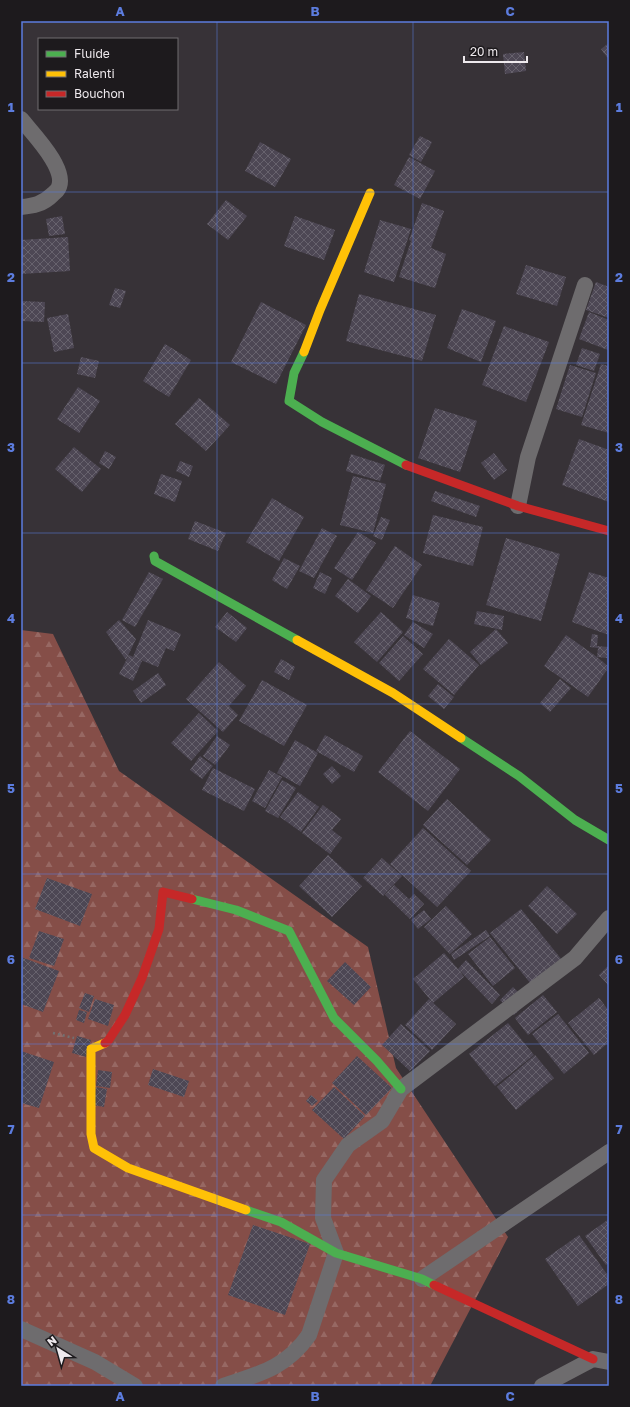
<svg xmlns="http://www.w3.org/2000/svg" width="630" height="1407" font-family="'Golos Text',sans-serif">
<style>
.forest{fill:url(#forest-firs)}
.building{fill:url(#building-cross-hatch)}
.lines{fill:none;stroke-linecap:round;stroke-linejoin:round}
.path{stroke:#737172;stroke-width:2.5;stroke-dasharray:2 3;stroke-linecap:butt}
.street{stroke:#6e6c6e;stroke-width:16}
.fast{stroke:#4caf50;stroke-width:9}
.slow{stroke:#ffc107;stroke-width:9}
.jam{stroke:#c62828;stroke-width:9}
.grid{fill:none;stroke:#5c7cde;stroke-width:1;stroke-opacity:0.55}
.neatline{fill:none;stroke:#5c7cde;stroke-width:1.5}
.grid-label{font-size:13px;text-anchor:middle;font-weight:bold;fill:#5c7cde}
</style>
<defs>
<pattern id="forest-firs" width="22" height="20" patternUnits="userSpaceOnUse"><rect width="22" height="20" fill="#854e48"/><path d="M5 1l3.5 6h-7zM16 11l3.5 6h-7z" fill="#976863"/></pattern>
<pattern id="building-cross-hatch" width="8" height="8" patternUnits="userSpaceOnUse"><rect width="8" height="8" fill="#4d4754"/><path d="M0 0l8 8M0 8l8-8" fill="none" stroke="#67626d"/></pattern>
</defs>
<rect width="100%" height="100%" fill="#373237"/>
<path class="forest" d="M21,630L53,634L119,771L368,947L396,1068L508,1237L430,1386H21Z"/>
<g class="building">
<path d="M609,43V60L601,49Z"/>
<path d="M524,52L526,71L505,74L503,54Z"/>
<path d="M420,136L432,142L421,162L409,155Z"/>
<path d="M260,142L291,159L275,187L245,171Z"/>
<path d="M409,157L435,171L420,199L394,185Z"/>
<path d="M226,200L247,216L228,240L207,224Z"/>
<path d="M422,203L444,211L431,248L446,254L435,288L399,277L411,241L409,240Z"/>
<path d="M62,216L65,234L49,236L46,219Z"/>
<path d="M295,216L335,230L324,260L284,246Z"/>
<path d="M380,220L411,229L394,282L364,272Z"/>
<path d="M68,237L70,271L21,274V240Z"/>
<path d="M526,265L566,277L557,306L516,294Z"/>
<path d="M596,282L609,287V318L586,310Z"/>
<path d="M115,288L126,291L120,308L109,305Z"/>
<path d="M359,294L436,315L422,361L346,341Z"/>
<path d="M21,301L45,302L44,322L21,321Z"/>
<path d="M261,302L306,325L276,384L231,362Z"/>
<path d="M462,309L496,321L481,362L447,348Z"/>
<path d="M589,312L609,320L608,350L579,339Z"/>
<path d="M68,314L74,348L54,352L47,318Z"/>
<path d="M504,326L549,342L526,402L482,385Z"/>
<path d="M165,344L191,360L169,397L143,381Z"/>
<path d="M582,348L600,354L594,371L576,365Z"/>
<path d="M81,357L99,361L95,378L77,374Z"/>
<path d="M601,364L609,366V433L581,425Z"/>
<path d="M570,365L596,373L582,417L556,409Z"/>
<path d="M78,387L100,401L79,433L57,419Z"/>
<path d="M199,398L230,425L206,451L175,424Z"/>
<path d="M435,408L477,421L460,472L418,458Z"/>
<path d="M579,439L609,450V502L562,485Z"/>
<path d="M74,447L101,469L82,492L55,469Z"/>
<path d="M105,451L116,457L109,469L99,463Z"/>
<path d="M494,453L507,470L494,480L481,463Z"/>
<path d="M351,454L385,465L380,481L346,471Z"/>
<path d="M180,461L193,466L189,477L176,471Z"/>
<path d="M161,474L182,481L175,502L154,494Z"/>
<path d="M353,476L386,484L373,533L340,525Z"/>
<path d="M435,491L480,506L476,517L431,501Z"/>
<path d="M272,498L304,517L279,561L246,542Z"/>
<path d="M433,515L483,527L473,566L423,553Z"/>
<path d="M381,517L390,520L382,540L373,536Z"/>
<path d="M195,521L226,533L218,551L188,539Z"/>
<path d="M322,528L337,536L314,578L299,571Z"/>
<path d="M358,532L376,543L352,580L334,568Z"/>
<path d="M506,538L560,554L541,621L486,605Z"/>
<path d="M395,546L422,565L393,608L366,590Z"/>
<path d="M284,558L300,566L287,589L272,580Z"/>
<path d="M149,572L163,579L135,627L122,620Z"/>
<path d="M320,572L332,578L325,594L313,588Z"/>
<path d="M589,572L609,578V635L572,622Z"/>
<path d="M348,579L371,596L358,613L335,596Z"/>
<path d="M413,595L440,603L433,626L406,618Z"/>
<path d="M477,611L504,616L502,630L474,624Z"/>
<path d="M227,612L247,628L236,642L215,627Z"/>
<path d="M381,612L403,632L377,662L354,642Z"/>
<path d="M119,620L136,639L126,660L106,632Z"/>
<path d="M148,620L181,634L174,651L166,648L158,667L133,657Z"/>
<path d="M413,622L433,634L424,648L404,635Z"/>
<path d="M496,629L508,643L481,665L470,652Z"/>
<path d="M592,634L598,635L597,646L608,647L607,658L597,657L609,667L588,697L544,666L566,635L597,657L598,648L590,647Z"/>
<path d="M403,636L423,654L399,681L379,663Z"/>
<path d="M449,639L479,665L454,695L423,669Z"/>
<path d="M129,655L142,661L133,681L119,674Z"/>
<path d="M281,659L295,667L289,680L274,672Z"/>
<path d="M219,662L246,686L229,706L238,715L223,732L186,699Z"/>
<path d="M158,673L166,685L141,703L133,691Z"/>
<path d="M560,679L571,688L550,712L540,703Z"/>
<path d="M262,680L307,705L284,746L239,721Z"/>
<path d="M438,684L454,697L444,709L428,696Z"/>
<path d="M199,713L218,731L191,761L171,743Z"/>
<path d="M410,731L460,769L428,811L378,772Z"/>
<path d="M325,735L363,756L354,772L316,751Z"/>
<path d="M217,736L230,745L215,765L203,756Z"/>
<path d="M295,740L318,753L300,786L277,773Z"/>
<path d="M200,756L213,766L202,779L190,770Z"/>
<path d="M332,766L341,776L332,784L323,774Z"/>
<path d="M213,768L255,789L244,811L202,790Z"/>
<path d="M269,770L282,777L265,808L252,801Z"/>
<path d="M282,780L296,788L278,818L265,811Z"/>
<path d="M298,792L319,807L301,832L280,817Z"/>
<path d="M447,799L491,840L467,865L423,825Z"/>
<path d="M323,805L341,819L332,830L342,838L330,854L302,833Z"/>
<path d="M423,828L471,871L437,907L390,864Z"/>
<path d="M328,855L362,886L332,917L299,886Z"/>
<path d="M382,858L402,876L383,896L363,878Z"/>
<path d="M47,878L92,894L80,926L35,909Z"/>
<path d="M394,885L409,899L414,894L424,904L410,919L385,895Z"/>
<path d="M547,886L577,914L557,934L528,906Z"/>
<path d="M446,906L472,934L450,954L424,927Z"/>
<path d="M521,909L566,965L535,989L490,933Z"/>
<path d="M424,910L431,919L418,929L411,920Z"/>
<path d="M486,930L490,936L454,960L451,954Z"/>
<path d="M39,931L64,939L54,966L29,958Z"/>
<path d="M490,937L515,968L493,986L468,954Z"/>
<path d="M444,953L458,969L466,960L500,995L492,1004L459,970L464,977L433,1003L413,979Z"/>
<path d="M21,957L59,971L43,1012L21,1004Z"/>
<path d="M345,962L371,987L354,1005L327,981Z"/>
<path d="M609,965V986L599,975Z"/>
<path d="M513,987L528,1002L514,1015L500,1000Z"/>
<path d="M85,993L94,996L89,1012L79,1008Z"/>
<path d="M543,995L557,1012L528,1035L515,1018Z"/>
<path d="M599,998L609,1011V1042L594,1055L568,1023Z"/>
<path d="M95,999L114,1005L108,1026L88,1019Z"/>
<path d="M429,999L456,1024L432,1050L405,1025Z"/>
<path d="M79,1010L87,1012L84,1023L76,1020Z"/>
<path d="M558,1014L589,1053L564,1074L532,1034Z"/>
<path d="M508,1023L534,1055L495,1086L469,1054Z"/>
<path d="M401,1024L430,1051L410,1071L382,1045Z"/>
<path d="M77,1036L91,1040L86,1057L72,1053Z"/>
<path d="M21,1051L54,1062L39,1108L21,1103Z"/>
<path d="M535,1055L554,1078L516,1110L497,1087Z"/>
<path d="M357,1056L392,1088L366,1115L332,1083Z"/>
<path d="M153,1069L189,1081L184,1097L148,1085Z"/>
<path d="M98,1070L112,1072L110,1088L96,1086Z"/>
<path d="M96,1087L107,1089L104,1107L93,1105Z"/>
<path d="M334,1087L365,1116L344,1139L312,1110Z"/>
<path d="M311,1095L318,1101L312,1106L306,1101Z"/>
<path d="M609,1219V1263L606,1265L585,1236Z"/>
<path d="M253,1225L310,1244L285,1315L228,1295Z"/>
<path d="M579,1235L609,1277V1284L578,1306L545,1259Z"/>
</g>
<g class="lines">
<path class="path" d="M53,1033L74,1038"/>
<g class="street">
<path d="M21,119C32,133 69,170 58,189C57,191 54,193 52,195C43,204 33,206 21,207"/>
<path d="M518,506L528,457L585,285"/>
<path d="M422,1279L609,1152"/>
<path d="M21,1329L95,1362L135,1386"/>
<path d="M223,1386C259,1374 286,1368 309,1335L336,1253L323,1218L324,1180L348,1145L382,1121L401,1089L575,958L609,918"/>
<path d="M542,1386L593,1359L609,1362"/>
</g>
<g class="fast">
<path d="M304,352L294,373L289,401L322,422L406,465"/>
<path d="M154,556L155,561L297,640"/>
<path d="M461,738L519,776L575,820L609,840"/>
<path d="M192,899L236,910L289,931L334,1018L377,1061L401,1089"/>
<path d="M246,1210L281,1222L336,1253L422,1279L434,1285"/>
</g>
<g class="slow">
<path d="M304,352L320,310L370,193"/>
<path d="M297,640L393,693L461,738"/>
<path d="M105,1043L91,1049V1134L94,1148L128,1168L246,1210"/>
</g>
<g class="jam">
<path d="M406,465L518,506L609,531"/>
<path d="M105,1043L108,1041L125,1015L142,978L159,929L163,892L192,899"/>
<path d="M434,1285L593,1359"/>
</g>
</g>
<path class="grid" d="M217,21V1386M413,21V1386M21,192H609M21,363H609M21,533H609M21,704H609M21,874H609M21,1044H609M21,1215H609"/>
<rect width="630" height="1407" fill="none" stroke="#1d1a1d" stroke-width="44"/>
<rect x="38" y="38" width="140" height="72" fill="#1d1a1d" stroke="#716d70"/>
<rect x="46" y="51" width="20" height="6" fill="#4caf50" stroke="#716d70"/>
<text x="74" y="58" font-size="12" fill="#eee9ed">Fluide</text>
<rect x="46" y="71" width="20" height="6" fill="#ffc107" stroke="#716d70"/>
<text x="74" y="78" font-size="12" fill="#eee9ed">Ralenti</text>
<rect x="46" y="91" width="20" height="6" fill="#c62828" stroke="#716d70"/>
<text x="74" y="98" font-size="12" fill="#eee9ed">Bouchon</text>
<g transform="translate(58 1349) rotate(323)" stroke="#1d1a1d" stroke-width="3" paint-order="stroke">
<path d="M0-3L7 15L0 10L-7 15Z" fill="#eee9ed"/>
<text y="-6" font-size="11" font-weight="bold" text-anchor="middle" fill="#eee9ed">N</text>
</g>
<path d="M464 56v6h63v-6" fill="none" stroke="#eee9ed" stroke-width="2"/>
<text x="470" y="56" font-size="12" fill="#eee9ed" stroke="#1d1a1d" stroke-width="3" paint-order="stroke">20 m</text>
<rect x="22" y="22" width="586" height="1363" class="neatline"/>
<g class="grid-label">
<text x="120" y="16">A</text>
<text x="315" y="16">B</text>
<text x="510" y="16">C</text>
<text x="11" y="112">1</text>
<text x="619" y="112">1</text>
<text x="11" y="282">2</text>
<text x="619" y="282">2</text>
<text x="11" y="452">3</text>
<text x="619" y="452">3</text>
<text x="11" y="623">4</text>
<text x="619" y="623">4</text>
<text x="11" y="793">5</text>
<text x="619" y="793">5</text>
<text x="11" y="964">6</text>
<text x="619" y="964">6</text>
<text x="11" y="1134">7</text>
<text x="619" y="1134">7</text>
<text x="11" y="1304">8</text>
<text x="619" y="1304">8</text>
<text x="120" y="1401">A</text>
<text x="315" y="1401">B</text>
<text x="510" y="1401">C</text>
</g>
</svg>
